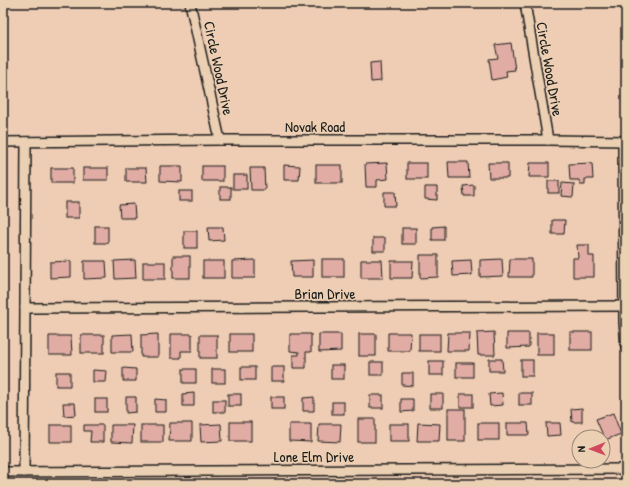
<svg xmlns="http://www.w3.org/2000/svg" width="629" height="487" font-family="'Patrick Hand',sans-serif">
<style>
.building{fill:#e0aca4;stroke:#1c1c1c}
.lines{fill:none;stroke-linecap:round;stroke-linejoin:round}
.minor-casing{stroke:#1c1c1c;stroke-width:12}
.minor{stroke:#ecd0b3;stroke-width:9}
.labels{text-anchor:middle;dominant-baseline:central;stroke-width:3;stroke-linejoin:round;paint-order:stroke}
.street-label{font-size:15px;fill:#1c1c1c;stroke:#ecd0b3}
</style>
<rect width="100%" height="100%" fill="#efcdb4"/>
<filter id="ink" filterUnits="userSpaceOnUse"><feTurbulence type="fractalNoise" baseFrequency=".025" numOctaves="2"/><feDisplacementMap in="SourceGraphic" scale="8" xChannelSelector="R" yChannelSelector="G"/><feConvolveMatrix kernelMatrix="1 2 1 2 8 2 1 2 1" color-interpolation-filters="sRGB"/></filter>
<g filter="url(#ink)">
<g class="building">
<path d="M511,43L515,70L506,71L507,77L492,80L489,59L498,58L495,45Z"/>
<path d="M380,62L381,81L371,82L370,63Z"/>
<path d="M448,162H468L469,178H449Z"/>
<path d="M387,163L388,179L377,180V187H366L365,164Z"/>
<rect x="407" y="163" width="20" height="16"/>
<path d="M488,163H508V178H489Z"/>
<path d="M530,163H549V177H529Z"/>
<path d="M592,163L593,179H585V185H580L579,180H570L569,164Z"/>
<path d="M284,165L300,166L299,180H284Z"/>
<rect x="316" y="165" width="26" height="18"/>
<path d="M160,166H182V182L160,181Z"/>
<rect x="202" y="166" width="21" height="15"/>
<rect x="51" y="168" width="22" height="15"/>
<rect x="83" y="168" width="25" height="12"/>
<path d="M126,168H146L147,182H126Z"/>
<path d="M250,168H264L265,190H251Z"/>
<rect x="233" y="175" width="14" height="14"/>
<rect x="548" y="181" width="11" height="12"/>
<path d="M562,183L574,184L573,197L561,196Z"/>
<path d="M474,185V196H464L463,186Z"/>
<rect x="220" y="187" width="11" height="12"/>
<path d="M425,187H437V200L425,199Z"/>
<rect x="179" y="191" width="13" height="10"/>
<path d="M384,192H395L396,206H384Z"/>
<rect x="65" y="202" width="14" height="16"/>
<path d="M134,204L135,218H120L119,205Z"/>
<path d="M552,220H565L564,234H552Z"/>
<rect x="95" y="226" width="13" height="17"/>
<path d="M444,226V240H432V227Z"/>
<path d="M208,227H223L224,240L209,241Z"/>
<rect x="402" y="228" width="14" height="16"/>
<rect x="184" y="231" width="13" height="17"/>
<rect x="373" y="238" width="12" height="13"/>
<path d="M577,245H589V256H594V277H573V258H578Z"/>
<path d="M420,255H438V277L420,278Z"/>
<rect x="173" y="256" width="17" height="22"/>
<rect x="322" y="259" width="22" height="18"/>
<path d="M502,259L503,276L480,277V260Z"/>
<path d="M510,259H532V277H509Z"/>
<path d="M135,260L136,278L115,279L114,261Z"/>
<path d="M255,260V278H232V261Z"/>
<path d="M313,260V277H292L291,261Z"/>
<path d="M361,260H382L383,278H361Z"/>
<path d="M471,260L472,275L453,276L452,261Z"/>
<path d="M71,261V277L50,278V262Z"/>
<path d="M84,261H106L107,278L84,279Z"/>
<rect x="203" y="261" width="21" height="17"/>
<path d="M391,261H413L412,278H391Z"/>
<rect x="143" y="262" width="22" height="17"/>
<path d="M494,332L495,355H478L477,333Z"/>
<rect x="570" y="332" width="22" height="18"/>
<path d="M388,333H411L410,351H388Z"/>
<path d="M448,333H470L469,351H447Z"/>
<path d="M507,333H529V347L507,348Z"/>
<rect x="537" y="333" width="17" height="22"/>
<path d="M132,334L133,352H112V335Z"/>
<path d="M158,334V357H141V335Z"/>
<path d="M171,334H192V351H181V358H171Z"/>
<rect x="230" y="334" width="22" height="18"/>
<path d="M290,334H311V352H306V368H293V355H299V352L290,351Z"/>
<path d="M319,334H341V351L319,352Z"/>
<rect x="359" y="334" width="17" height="22"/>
<rect x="419" y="334" width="21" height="17"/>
<rect x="81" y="335" width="23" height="18"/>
<rect x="200" y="335" width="17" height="23"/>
<path d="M49,336H71L72,355H49Z"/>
<path d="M489,359H502L503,371H489Z"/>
<rect x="521" y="360" width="12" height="16"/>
<rect x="429" y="361" width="14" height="14"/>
<rect x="370" y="362" width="13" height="13"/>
<rect x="456" y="363" width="17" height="14"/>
<rect x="331" y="365" width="13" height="14"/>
<rect x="241" y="367" width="14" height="13"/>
<rect x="271" y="367" width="13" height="14"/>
<path d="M123,368L136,369V381H123Z"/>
<rect x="183" y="369" width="13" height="14"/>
<rect x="212" y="369" width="13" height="14"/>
<path d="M93,370L107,371L106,382H93Z"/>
<rect x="56" y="372" width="14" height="14"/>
<path d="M402,373H413V386L402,385Z"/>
<path d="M194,393V406H183V394Z"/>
<path d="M502,393L503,405L490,406L489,394Z"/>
<rect x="519" y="393" width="13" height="12"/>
<rect x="228" y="394" width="13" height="12"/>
<rect x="430" y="394" width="13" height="14"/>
<rect x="460" y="394" width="13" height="13"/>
<rect x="370" y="395" width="13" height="13"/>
<path d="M126,397H136V412L126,413Z"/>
<rect x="271" y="397" width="13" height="12"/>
<path d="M314,397V411H303V398Z"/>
<rect x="95" y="399" width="12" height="13"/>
<path d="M155,399L166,400V412H155Z"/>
<path d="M401,399H413V411L401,412Z"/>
<rect x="213" y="400" width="12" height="12"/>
<rect x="332" y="402" width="12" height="12"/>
<path d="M63,403H75L76,415L64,416Z"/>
<path d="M582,408V422H572L571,409Z"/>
<rect x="448" y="409" width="17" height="32"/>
<path d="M613,413L621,434L605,440L596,419Z"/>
<rect x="358" y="419" width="17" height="23"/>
<rect x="230" y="422" width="21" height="19"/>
<path d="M170,423H192V441H169Z"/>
<path d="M418,423L440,424L439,441H417Z"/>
<rect x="478" y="423" width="21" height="17"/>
<path d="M507,423H528L529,435H507Z"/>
<path d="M546,423H560L561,435L547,436Z"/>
<path d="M221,424L222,441L201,442L200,425Z"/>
<path d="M289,424H311V442L289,441Z"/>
<path d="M319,424H341L340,442L318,441Z"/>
<rect x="389" y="424" width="20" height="17"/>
<rect x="50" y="425" width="21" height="17"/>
<path d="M84,425H103V442H90L91,431H84Z"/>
<path d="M111,425H133L132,443L111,442Z"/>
<rect x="141" y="425" width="22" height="17"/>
</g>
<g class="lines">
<defs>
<g id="minor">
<path d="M190,3L220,140"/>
<path d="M525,3L531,39L548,140"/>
<path d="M3,142L220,140H548L626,141"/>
<path d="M623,142L624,322L626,347"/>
<path d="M25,308L624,306"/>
<path d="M3,472L626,469"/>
<path d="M24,472L26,142"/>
</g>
</defs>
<use href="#minor" class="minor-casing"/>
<use href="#minor" class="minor"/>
</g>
</g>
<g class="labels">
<g class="street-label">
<text transform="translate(219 68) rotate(78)">Circle Wood Drive</text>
<text transform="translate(550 69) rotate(80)">Circle Wood Drive</text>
<text x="315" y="126">Novak Road</text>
<text x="325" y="293">Brian Drive</text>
<text x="314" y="456">Lone Elm Drive</text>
</g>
</g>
<rect width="629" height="487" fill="none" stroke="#ecd0b3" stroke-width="16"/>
<rect x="8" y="8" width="613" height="471" fill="none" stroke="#1c1c1c" stroke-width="1.5" filter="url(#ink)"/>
<g transform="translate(591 449) rotate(269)"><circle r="19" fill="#ecd0b3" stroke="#998877"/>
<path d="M0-3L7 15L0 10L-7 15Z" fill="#d1495b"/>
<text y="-6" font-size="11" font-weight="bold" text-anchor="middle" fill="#1c1c1c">N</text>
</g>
</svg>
